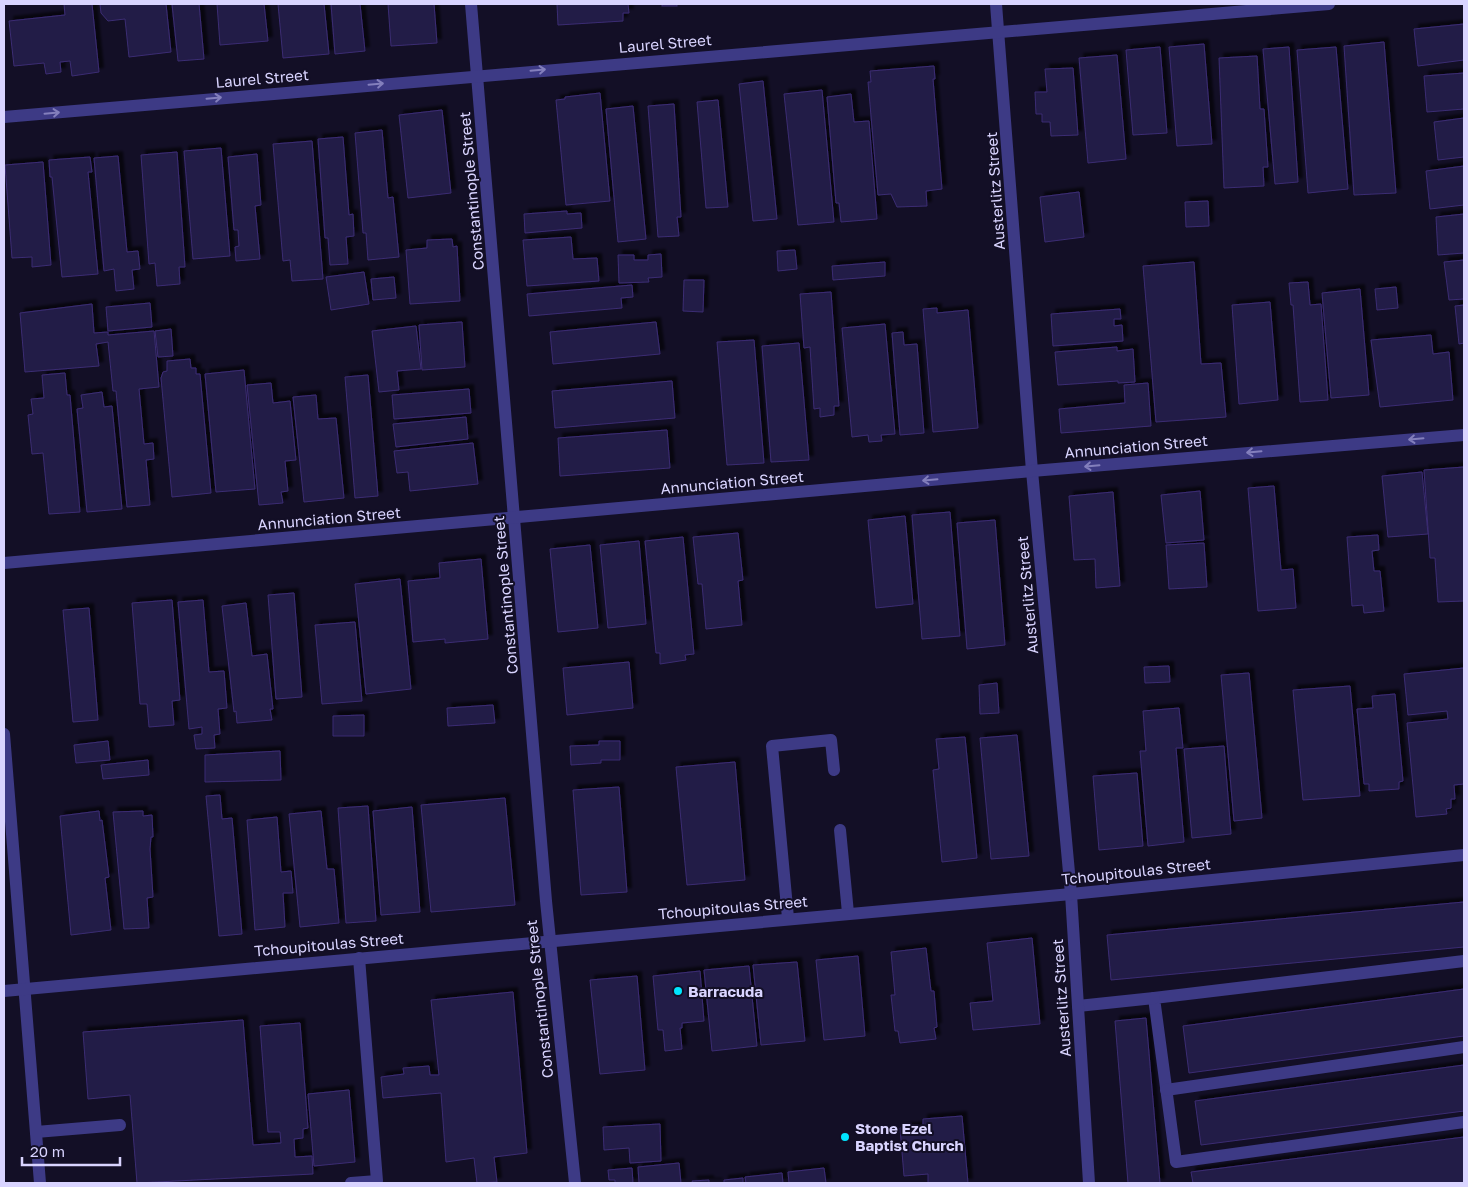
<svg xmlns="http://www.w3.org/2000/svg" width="1468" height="1187" font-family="'Golos Text',sans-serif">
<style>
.building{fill:#241b47;stroke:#3b2d73;filter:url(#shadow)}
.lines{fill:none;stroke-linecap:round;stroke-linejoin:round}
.service{stroke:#3d3a85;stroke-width:12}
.minor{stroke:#3d3a85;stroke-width:12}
.tertiary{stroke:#3d3a85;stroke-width:12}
.oneway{stroke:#837fbc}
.poi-dot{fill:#00e5ff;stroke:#130f26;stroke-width:2}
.labels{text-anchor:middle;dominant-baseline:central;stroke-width:4;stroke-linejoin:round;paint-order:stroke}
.street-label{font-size:15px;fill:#d9d4ff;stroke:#130f26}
.poi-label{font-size:15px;font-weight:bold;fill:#d9d4ff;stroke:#130f26;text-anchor:start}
</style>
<defs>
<filter id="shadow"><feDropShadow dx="4.5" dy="-4.5" stdDeviation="1" flood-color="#0009"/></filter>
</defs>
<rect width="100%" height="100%" fill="#130f26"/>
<g class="building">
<path d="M64,4H92L99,72L72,76L70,61L60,62L61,72L46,74L44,63L14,66L9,21L65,15Z"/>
<path d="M100,4H166L171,52L129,57L125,19L108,21L101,13Z"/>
<path d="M172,4H199L204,59L178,61Z"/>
<path d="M217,4H264L268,41L220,45Z"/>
<path d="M278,4H324L329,54L283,58Z"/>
<path d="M331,4H360L365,51L335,54Z"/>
<path d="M388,4H434L437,43L391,46Z"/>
<path d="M557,4H628L629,13H623V21L558,25Z"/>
<rect x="662" y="4" width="15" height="2"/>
<path d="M1464,24V60L1418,66L1414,29Z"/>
<path d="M1384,42L1396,193L1354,195L1344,46Z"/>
<path d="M1204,44L1212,144L1177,146L1169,47Z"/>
<path d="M1160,47L1167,133L1133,135L1126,50Z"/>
<path d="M1289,47L1298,182L1275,184L1263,49Z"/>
<path d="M1336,47L1348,189L1308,193L1297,50Z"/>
<path d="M1117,55L1126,159L1088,163L1079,58Z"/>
<path d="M1257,56L1260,109H1264L1268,167H1263L1264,186L1224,188L1219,58Z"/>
<path d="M934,66L935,79H933L942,189L926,191L927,206L897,207L891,194L878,195L868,82H871L870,71Z"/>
<path d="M1073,68L1078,135L1051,136L1050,122H1042V114H1036L1035,92H1047L1045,69Z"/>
<path d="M1464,73V109L1427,112L1424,76Z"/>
<path d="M763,81L777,219L753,221L739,84Z"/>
<path d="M822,90L834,222L798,225L784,94Z"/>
<path d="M600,93L610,201L566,205L556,100L565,99V97Z"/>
<path d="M851,94L854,122L869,121L877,219L841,222L839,203H836L827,97Z"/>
<path d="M718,100L728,207L706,208L697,102Z"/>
<path d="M674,104L681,217H677L679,236L658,237L648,106Z"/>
<path d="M633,106L646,239L618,242L606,109Z"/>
<path d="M442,110L451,193L408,198L399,115Z"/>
<path d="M1464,118V157L1438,160L1434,122Z"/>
<path d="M382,130L388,198L393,197L399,257L368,260L366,233H363L355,133Z"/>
<path d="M343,137L349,215L353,214L354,236L346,237L348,264L330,265L328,238H325L318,139Z"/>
<path d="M312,141L323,279L292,281L290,260L283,261L273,144Z"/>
<path d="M221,148L230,256L193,259L184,151Z"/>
<path d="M177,152L185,267H179L180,284L157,286L155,263L149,264L141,155Z"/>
<path d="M257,154L261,205L255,206L260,259L236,261L235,247L239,246L238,230H234L228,157Z"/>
<path d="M118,156L127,252L138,251L140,269L132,270L134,289L116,291L114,269L104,271L94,158Z"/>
<path d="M90,157L92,172H88L98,274L62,277L52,177H50L49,160Z"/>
<path d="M43,162L51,265L32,267V257L12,258L5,165Z"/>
<path d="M1464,166V205L1430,209L1426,171Z"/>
<path d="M1079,192L1084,237L1045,242L1040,197Z"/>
<path d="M1208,201L1209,226L1186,227L1185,202Z"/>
<path d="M567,211V214L581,213L582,228L525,233L524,214Z"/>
<path d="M1464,214V253L1438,255L1436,217Z"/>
<path d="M571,237L573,259L597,258L599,281L527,286L523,240Z"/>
<path d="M452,239L453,247L457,246L460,301L410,304L406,250L427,248V240Z"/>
<path d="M795,250L797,269L778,271L777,251Z"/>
<path d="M661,254L662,277L648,278L649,282L619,283L618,255H634V260H648V255Z"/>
<path d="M1464,260V299L1449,300L1444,262Z"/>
<path d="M885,262V276L833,280L832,266Z"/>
<path d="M1194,262L1201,364L1221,363L1226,417L1156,422L1143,266Z"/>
<path d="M364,272L369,304L331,310L326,277Z"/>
<path d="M394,277L396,298L373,300L371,279Z"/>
<path d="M684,280H704L703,312L683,311Z"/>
<path d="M1308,282L1310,305L1321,304L1328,400L1300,402L1293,305H1291L1289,283Z"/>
<path d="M632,285L633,297L621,298L622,308L529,316L527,294Z"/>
<path d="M1396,287L1398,308L1377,310L1375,289Z"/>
<path d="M1360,289L1369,395L1331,398L1322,293Z"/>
<path d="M831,292L839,406H834V415L820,417V408L814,409L810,347L804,348L800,294Z"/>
<path d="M1270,302L1278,400L1239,404L1232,305Z"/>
<path d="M150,303L152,327L108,331L106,307Z"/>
<path d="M92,304L94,333L108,332V335L154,331L159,387L139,389L144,444L153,443L154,459L146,460L150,505L127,507L116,391H113L108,342L96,344L99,366L25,372L20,313Z"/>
<path d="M1464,305V343L1459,344L1455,306Z"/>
<path d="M937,308V313L968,310L978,428L933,432L923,309Z"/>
<path d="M1120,309L1121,319H1114V326L1122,325L1123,341L1053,346L1051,314Z"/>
<path d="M462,322L465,367L422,370L419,325Z"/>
<path d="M656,322L660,354L553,364L550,332Z"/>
<path d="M885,324L895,434L881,435L882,441L869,442L868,435L852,437L842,328Z"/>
<path d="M416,326L421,369L397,371L399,390L379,392L372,331Z"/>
<path d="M171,329L173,356L158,357L155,331Z"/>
<path d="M903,332L904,345L917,344L924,433L900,435L892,333Z"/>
<path d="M1431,335L1433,354L1449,352L1453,400L1380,407L1371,340Z"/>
<path d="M754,340L764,463L727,465L717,342Z"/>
<path d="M799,343L809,460L771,462L762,346Z"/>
<path d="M1117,347V351L1133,349L1135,382L1118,383V381L1058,385L1055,352Z"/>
<path d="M190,359L191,368H196V374H200L211,493L172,497L161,378L163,372L167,371V361Z"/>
<path d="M244,370L255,489L216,492L205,374Z"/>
<path d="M65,373L67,395H70L80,512L49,514L43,453L32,454L28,415L33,414L31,399L44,398L42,375Z"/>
<path d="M368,375L378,496L355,498L345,377Z"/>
<path d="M672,381L675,418L555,428L552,391Z"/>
<path d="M271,383L273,403L290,401L296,460L285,461L288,491L281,492L283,503L259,505L247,385Z"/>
<path d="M1148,383L1151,426L1061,433L1059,409L1125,403L1124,385Z"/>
<path d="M469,389L471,413L394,419L392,395Z"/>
<path d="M102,392L104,407L112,406L122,509L87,512L77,409L83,408L81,395Z"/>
<path d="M316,395L318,419L336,418L344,498L304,502L293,397Z"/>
<path d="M466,417L468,439L396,447L393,424Z"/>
<path d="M667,430L670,468L560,476L558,438Z"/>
<path d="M473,443L478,484L410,491L408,472L397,473L394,451Z"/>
<path d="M1464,467V601L1438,602L1435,558H1430L1424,470Z"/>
<path d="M1422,472L1428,534L1388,537L1382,476Z"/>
<path d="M1274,486L1281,570L1293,569L1296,608L1258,611L1248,488Z"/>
<path d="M1200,491L1204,540L1166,543L1161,495Z"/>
<path d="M1113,492L1120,586L1096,588L1095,559L1074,560L1069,496Z"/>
<path d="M950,512L960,636L922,639L912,515Z"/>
<path d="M905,516L913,604L876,608L868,520Z"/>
<path d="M995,520L1005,645L967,649L957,523Z"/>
<path d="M738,533L743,580L738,581L742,625L706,629L702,584H698L693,537Z"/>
<path d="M1378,535L1379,550L1372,551L1374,571H1380L1384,611L1364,613L1363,605L1352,606L1347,537Z"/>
<path d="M683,537L694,654L685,655L686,660L660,664V653H656L645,541Z"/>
<path d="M639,541L646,624L608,628L600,545Z"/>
<path d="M1204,543L1207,587L1169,589L1166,545Z"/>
<path d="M590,545L598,628L558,632L550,549Z"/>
<path d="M481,559L488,639L445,643V639L413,642L408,581L440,578L439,563Z"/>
<path d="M400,579L411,689L366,694L355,584Z"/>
<path d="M294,593L302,697L276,699L268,595Z"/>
<path d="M172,600L180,700L172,701L174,725L149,727L147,704H140L132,603Z"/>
<path d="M203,600L209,672L224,671L227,708L218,709L220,734L214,735L215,748L196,749L194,735L202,734V727L189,729L178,602Z"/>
<path d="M246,603L252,656L267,654L273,709H270L272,720L237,723L236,711L234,712L222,606Z"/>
<path d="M89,608L98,720L73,722L63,610Z"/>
<path d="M355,622L362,701L322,704L315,625Z"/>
<path d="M629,662L633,708L567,715L563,668Z"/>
<path d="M1169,666L1170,682L1145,683L1144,667Z"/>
<path d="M1464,668V784L1454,785L1455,799H1451V808L1446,809L1447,814L1416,817L1407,723L1448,719L1447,711L1408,715L1404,674Z"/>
<path d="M1249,673L1262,818L1234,821L1221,675Z"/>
<path d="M997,683L999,713L980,714L979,685Z"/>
<path d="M1350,686L1360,796L1303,800L1293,690Z"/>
<path d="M1395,694L1403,781L1399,782V789L1369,791V784H1364L1357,709L1373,708L1372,696Z"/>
<path d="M493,705L495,723L448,726L447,708Z"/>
<path d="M1179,708L1183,748H1176L1184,842L1148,846L1140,751H1146L1143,711Z"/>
<path d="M364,715V736H333V716Z"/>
<path d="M1017,735L1029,856L991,859L980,738Z"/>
<path d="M965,737L977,858L942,862L933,770L939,769L936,739Z"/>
<path d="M108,741L110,760L76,763L74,745Z"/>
<path d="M599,741H620V760H601V763L571,765L570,746L599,745Z"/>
<path d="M1224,746L1231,834L1192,838L1184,749Z"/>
<path d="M280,751L281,780L205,782V755Z"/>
<path d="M148,760L149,775L103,779L101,765Z"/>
<path d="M735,762L745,880L687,885L676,767Z"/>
<path d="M1137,773L1143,846L1099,850L1093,776Z"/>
<path d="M619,787L627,892L581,895L573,790Z"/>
<path d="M220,795L222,819L232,818L242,934L219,936L206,796Z"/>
<path d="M505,798L515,905L431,912L421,805Z"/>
<path d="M368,806L376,921L346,923L338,808Z"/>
<path d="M412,807L420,912L381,915L373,811Z"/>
<path d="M99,811L100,821L102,820L109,877L105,878L111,930L71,935L60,816Z"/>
<path d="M143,811V816L152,815L153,837H151L150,849L153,897L147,898L149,928L124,929L113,812Z"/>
<path d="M321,811L327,869H334L339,923L300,927L289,814Z"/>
<path d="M277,817L281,872L291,871L293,893H283L285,927L255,930L247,820Z"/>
<path d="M1464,902V947L1111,980L1107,935Z"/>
<path d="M1032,938L1040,1024L973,1030L970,1003L993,1001L987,943Z"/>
<path d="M926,948L931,991H934L937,1027L934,1028L936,1039L900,1043L898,1031H895L891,995H895L891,952Z"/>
<path d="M858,956L865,1036L824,1040L816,960Z"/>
<path d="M797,962L805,1041L761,1045L753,965Z"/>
<path d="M749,966L757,1046L712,1051L704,970Z"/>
<path d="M700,971L704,1021L682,1023V1028H680L682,1049L665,1051L663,1030H658L653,976Z"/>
<path d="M637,976L645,1070L600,1074L590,980Z"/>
<path d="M1464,989V1036L1189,1073L1183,1026Z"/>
<path d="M513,992L527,1153L494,1157L497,1182L477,1183L474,1158L446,1162L441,1093L383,1098L381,1077L404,1074L403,1068L429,1066L430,1075H439L431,1000Z"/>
<path d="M1146,1018L1160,1183H1128L1115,1021Z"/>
<path d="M243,1020L253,1145L281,1143L280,1132H268L260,1026L300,1023L308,1128L303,1129V1138L294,1139L295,1157L312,1156L313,1174L137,1183L130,1095L88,1099L83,1032Z"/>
<path d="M1464,1065V1111L1201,1145L1195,1101Z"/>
<path d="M349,1090L355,1162L314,1166L308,1094Z"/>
<path d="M962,1116L968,1183H928V1174L904,1176L900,1128L923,1126V1119Z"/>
<path d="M660,1124L661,1161L630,1163L629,1148L604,1150L603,1127Z"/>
<path d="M1464,1137V1183H1193L1191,1172Z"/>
<path d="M679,1163L681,1183H639L638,1167Z"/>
<path d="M632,1168L633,1183H615V1180H609L608,1170Z"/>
<path d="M824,1168L826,1183H789L788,1172Z"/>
<path d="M782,1173L783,1183H746L745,1177Z"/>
<path d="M743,1178V1183H724V1180Z"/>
<path d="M709,1180V1183H718H693L692,1181Z"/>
</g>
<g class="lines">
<g class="service">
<path d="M840,830L848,913"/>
<path d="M788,918L772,746L831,740L834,770"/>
<path d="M1464,961L1154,998L1176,1162L1464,1122"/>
<path d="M1078,1006L1154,998"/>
<path d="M1166,1090L1464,1047"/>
<path d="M36,1132L120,1125"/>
<path d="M351,1183L377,1181L359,958"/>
</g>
<g class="minor">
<path d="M471,4L546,901L575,1183"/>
<path d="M996,4L1032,471L1071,894L1089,1183"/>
<path d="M4,117L1329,4"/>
<path d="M4,563L1032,471L1464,435"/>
<path d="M4,734L40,1183"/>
</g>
<path class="tertiary" d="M4,991L1071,894L1464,855"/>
</g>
<defs><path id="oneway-shaft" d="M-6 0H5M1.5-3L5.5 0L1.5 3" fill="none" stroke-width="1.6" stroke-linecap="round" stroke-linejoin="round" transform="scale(1.25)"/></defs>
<g class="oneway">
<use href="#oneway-shaft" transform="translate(538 70) rotate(-5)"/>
<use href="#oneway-shaft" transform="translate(376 84) rotate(-5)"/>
<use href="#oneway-shaft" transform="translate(214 98) rotate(-5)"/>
<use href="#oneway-shaft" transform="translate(52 113) rotate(-5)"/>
<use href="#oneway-shaft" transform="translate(1416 439) rotate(175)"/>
<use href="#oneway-shaft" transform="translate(1254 452) rotate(175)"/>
<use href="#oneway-shaft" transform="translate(1092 466) rotate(175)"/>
<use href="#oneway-shaft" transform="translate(930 480) rotate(175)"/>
</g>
<g class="poi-dot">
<circle cx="678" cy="991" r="5"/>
<circle cx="845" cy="1137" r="5"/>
</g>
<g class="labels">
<g class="street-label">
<text transform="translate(665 43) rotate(-5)">Laurel Street</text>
<text transform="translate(262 78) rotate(-5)">Laurel Street</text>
<text transform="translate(471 191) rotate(-95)">Constantinople Street</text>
<text transform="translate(995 191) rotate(-94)">Austerlitz Street</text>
<text transform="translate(1136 446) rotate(-5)">Annunciation Street</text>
<text transform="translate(732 482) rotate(-5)">Annunciation Street</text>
<text transform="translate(329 518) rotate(-5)">Annunciation Street</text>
<text transform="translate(505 595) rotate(-95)">Constantinople Street</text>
<text transform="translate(1027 595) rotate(-95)">Austerlitz Street</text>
<text transform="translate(1136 871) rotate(-6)">Tchoupitoulas Street</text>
<text transform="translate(733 907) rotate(-5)">Tchoupitoulas Street</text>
<text transform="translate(329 944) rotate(-5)">Tchoupitoulas Street</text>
<text transform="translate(1061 998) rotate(-94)">Austerlitz Street</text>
<text transform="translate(539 999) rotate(-96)">Constantinople Street</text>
</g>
<g class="poi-label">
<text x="688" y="991">Barracuda</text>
<text x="855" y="1128">Stone Ezel<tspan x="855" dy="17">Baptist Church</tspan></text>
</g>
</g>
<rect width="1468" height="1187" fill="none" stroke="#d9d4ff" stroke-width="10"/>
<path d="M22 1157v8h98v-8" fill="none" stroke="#d9d4ff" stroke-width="2.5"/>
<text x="30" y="1157" font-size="15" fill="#d9d4ff" stroke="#130f26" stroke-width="4" paint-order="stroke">20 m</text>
</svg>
